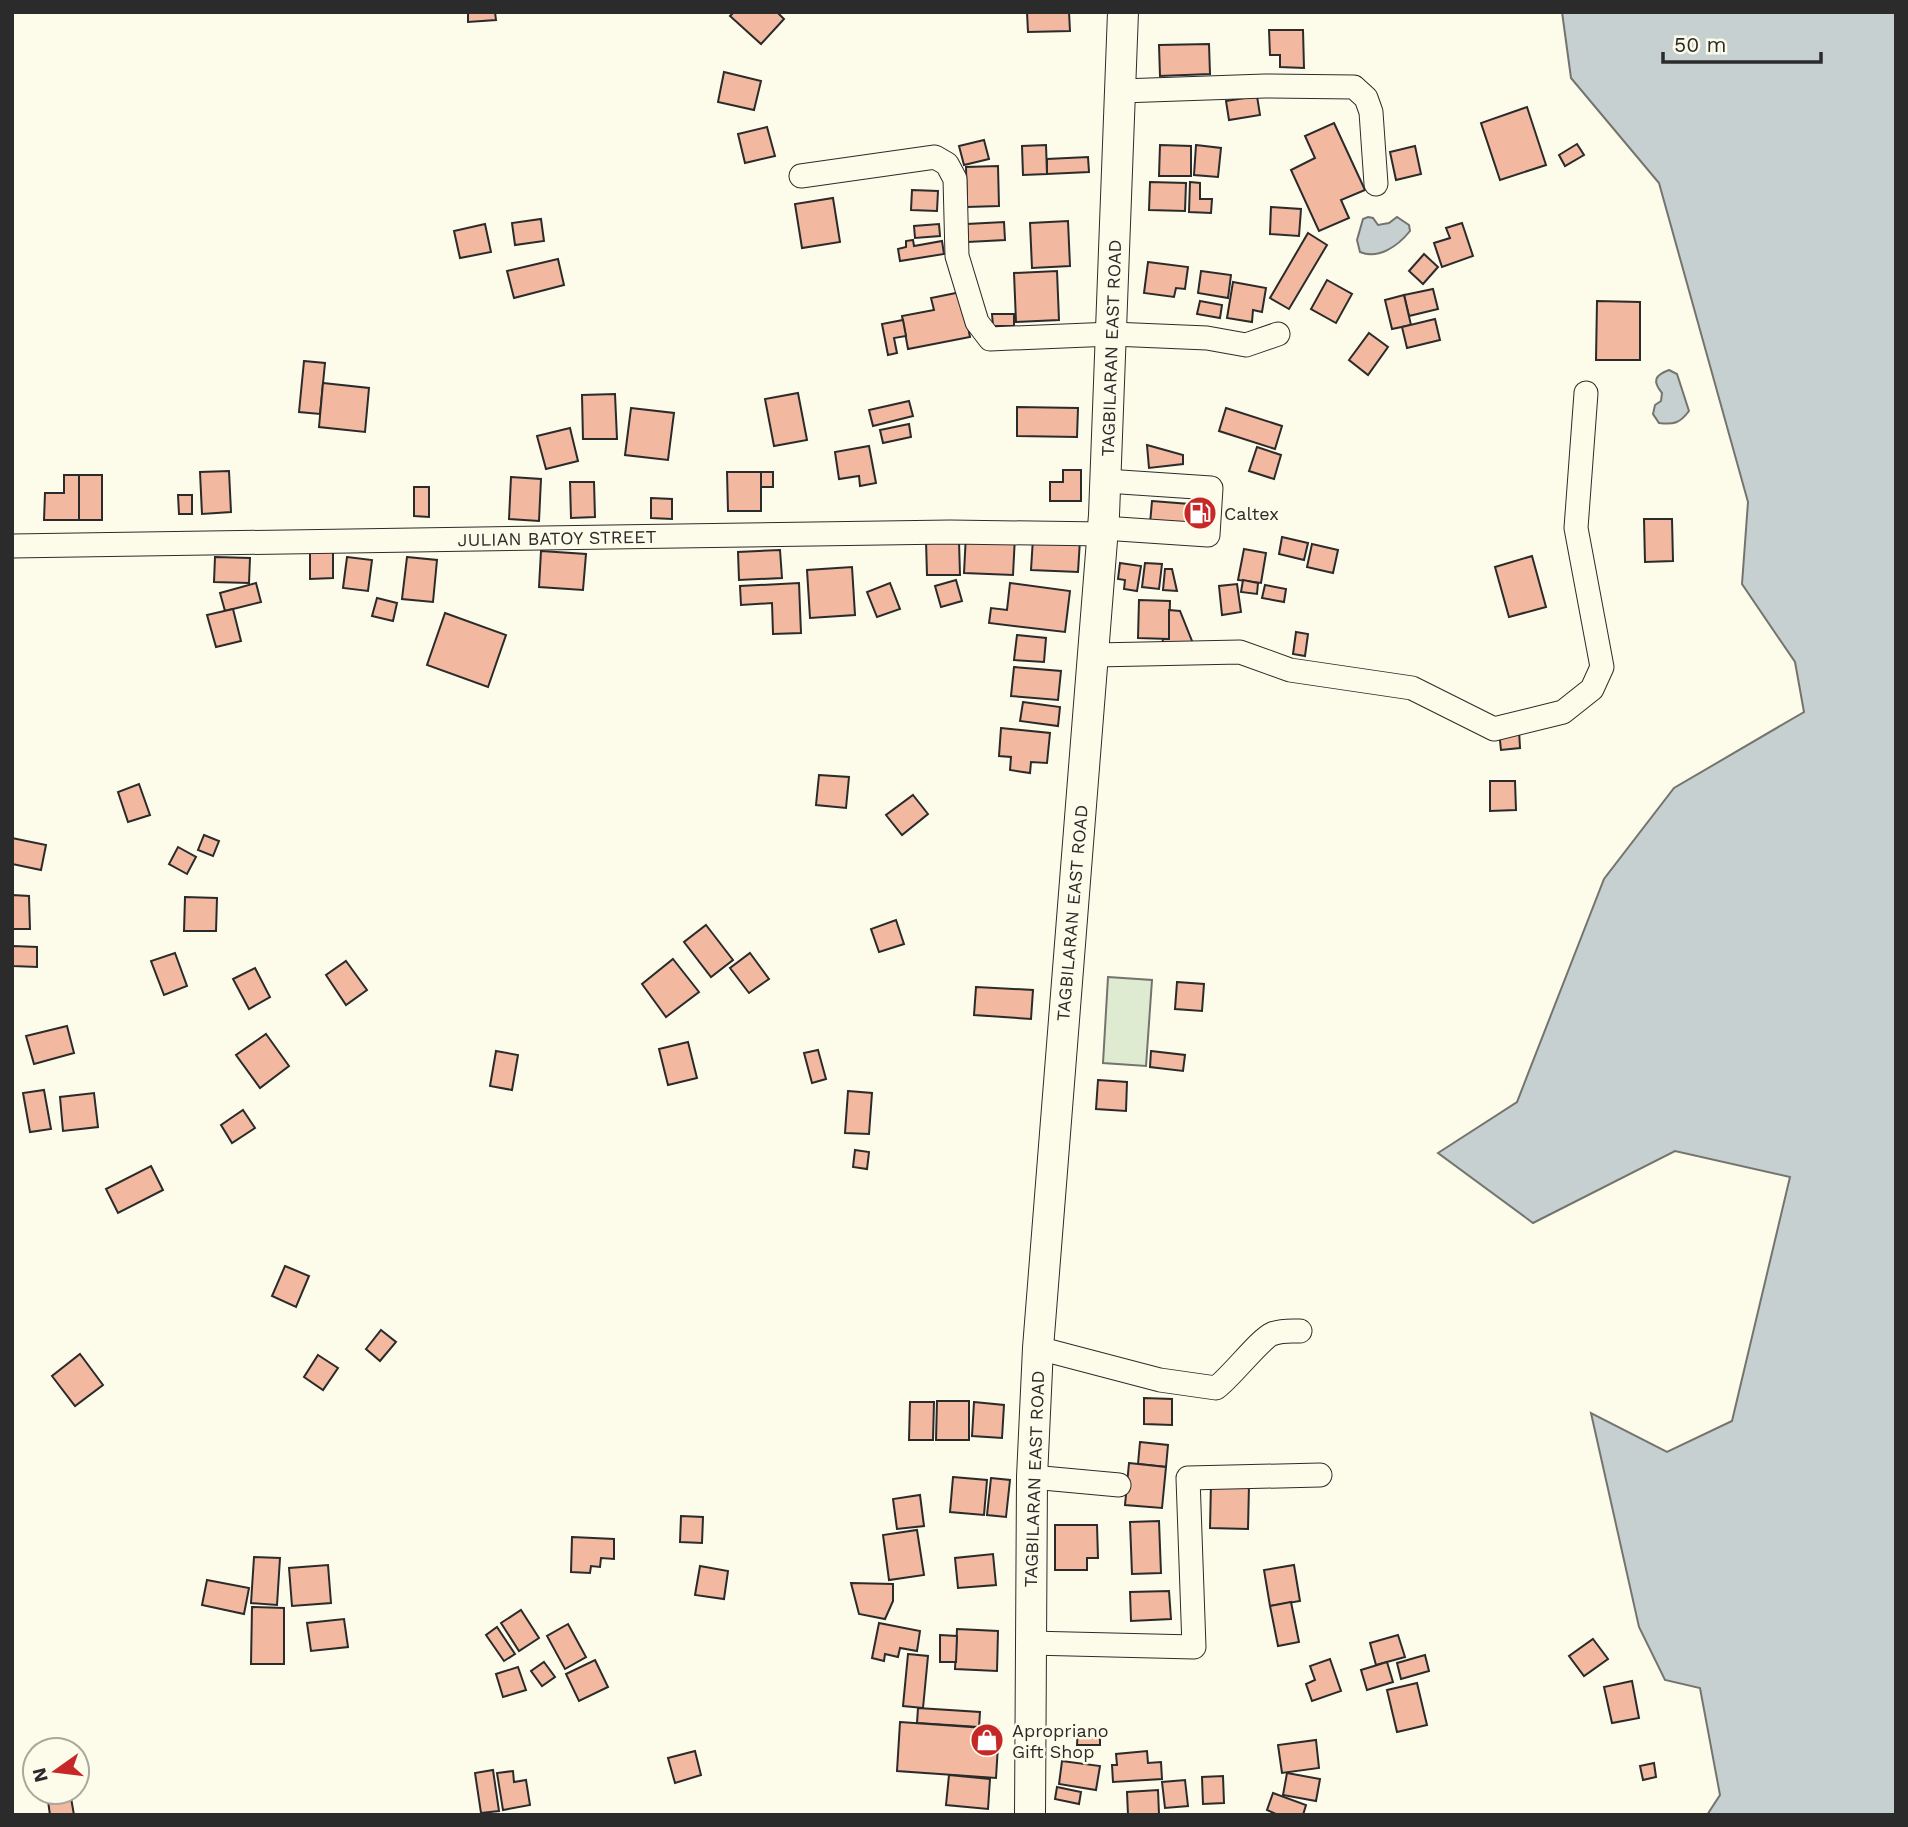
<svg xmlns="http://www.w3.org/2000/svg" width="1908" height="1827" font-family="'Work Sans',sans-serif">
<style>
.green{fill:#deebd1;stroke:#74746e;stroke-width:2}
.water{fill:#c7d0d0;stroke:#74746e;stroke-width:2}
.building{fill:#f2b8a0;stroke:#2b2b2b;stroke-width:2}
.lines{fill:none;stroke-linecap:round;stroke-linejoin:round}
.minor-casing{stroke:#2b2b2b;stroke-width:25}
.major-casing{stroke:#2b2b2b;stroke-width:32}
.minor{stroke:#fdfbea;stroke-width:23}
.major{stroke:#fdfbea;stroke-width:30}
.labels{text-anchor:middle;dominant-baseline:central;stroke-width:5;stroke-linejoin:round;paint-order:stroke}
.street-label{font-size:18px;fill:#2b2b2b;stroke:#fdfbea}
.poi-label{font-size:18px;fill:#2b2b2b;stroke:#fdfbea;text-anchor:start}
</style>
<rect width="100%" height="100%" fill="#fdfbea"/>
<path class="green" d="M1108,977L1152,980L1146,1066L1103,1063Z"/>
<g class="water">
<path d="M1562,12H1896V1815H1707L1720,1795L1700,1688L1665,1680L1639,1627L1591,1413L1667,1452L1732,1421L1790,1177L1675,1151L1533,1223L1438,1153L1517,1102L1604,879L1674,788L1804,712L1795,662L1742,584L1748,502L1659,183L1571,78Z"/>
<path d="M1368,217L1373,218L1378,225L1389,223L1397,217L1409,225L1410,231C1398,246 1378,260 1360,252L1357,240L1363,219Z"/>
<path d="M1669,370L1677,374L1689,411C1680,423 1674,425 1659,423L1653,414L1655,405L1661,401L1662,393C1652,381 1655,375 1669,370Z"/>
</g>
<g class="building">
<path d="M468,12H495L496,20L468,22Z"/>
<path d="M734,12H777L784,19L761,44L730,16Z"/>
<path d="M1027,12H1069L1070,31L1028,32Z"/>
<path d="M1269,30H1303L1304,68L1280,67V55H1270Z"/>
<path d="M1209,44L1210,74L1160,76L1159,45Z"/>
<path d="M724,72L761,81L754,110L718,102Z"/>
<path d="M1257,96L1260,115L1229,120L1226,101Z"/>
<path d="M1527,107L1546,165L1500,180L1481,123Z"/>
<path d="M1334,123L1365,190L1341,200L1349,218L1319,231L1291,170L1315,158L1305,136Z"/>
<path d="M767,127L775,156L745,163L738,134Z"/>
<path d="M984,140L989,159L964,165L959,146Z"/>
<path d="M1577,144L1584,155L1565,166L1559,155Z"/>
<path d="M1046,145L1047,174L1023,175L1022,146Z"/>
<path d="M1160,145L1191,146V176H1159Z"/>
<path d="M1196,145L1221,148L1218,177L1194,175Z"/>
<path d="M1415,146L1421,174L1396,180L1390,152Z"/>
<path d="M1088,157L1089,172L1047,174V159Z"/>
<path d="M998,166L999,206L967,207L966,167Z"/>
<path d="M1150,182L1186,183L1185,211L1149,210Z"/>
<path d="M1190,182L1200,183V199H1212L1211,213L1189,212Z"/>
<path d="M912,190L938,191L937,211L911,210Z"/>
<path d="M833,198L840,242L802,248L795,204Z"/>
<path d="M1271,207L1301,209L1299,236L1270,234Z"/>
<path d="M541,219L544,241L515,245L512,223Z"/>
<path d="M1068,221L1070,266L1032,268L1030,223Z"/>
<path d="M1004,222L1005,240L968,242L967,224Z"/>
<path d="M1462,223L1473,256L1442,267L1434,243L1450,238L1446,228Z"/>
<path d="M485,224L491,252L460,258L454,231Z"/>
<path d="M939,224L940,236L915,238L914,226Z"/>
<path d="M1308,233L1327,245L1289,309L1270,298Z"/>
<path d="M913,240L914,246L942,241L944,254L900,261L898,249L906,247V241Z"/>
<path d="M1424,254L1438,267L1423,284L1409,271Z"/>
<path d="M558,259L564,285L514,298L507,271Z"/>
<path d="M1148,262L1188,267L1185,289L1176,288L1174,297L1144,293Z"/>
<path d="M1057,271L1059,320L1016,322L1014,273Z"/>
<path d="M1201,271L1231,275L1228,298L1198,293Z"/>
<path d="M1327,280L1352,294L1336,323L1311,309Z"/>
<path d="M1233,282L1266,288L1262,312L1253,310L1252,322L1227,318Z"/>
<path d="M1433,289L1438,309L1409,316L1404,295Z"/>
<path d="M961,292L970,337L908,349L902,316L934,310L931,298Z"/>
<path d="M1404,295L1411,325L1392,329L1385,300Z"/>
<path d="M1200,301L1222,305L1220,318L1197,314Z"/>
<path d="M1597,301L1640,302V360H1596Z"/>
<path d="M992,314H1014V326H993Z"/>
<path d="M1435,319L1440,340L1407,348L1402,327Z"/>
<path d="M903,320L906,336L894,338L897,353L888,355L882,324Z"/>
<path d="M1369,333L1388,347L1368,375L1349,360Z"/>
<path d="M304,361L325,363L320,414L299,412Z"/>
<path d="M323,383L369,388L365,432L319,427Z"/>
<path d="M798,393L807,440L774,446L765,399Z"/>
<path d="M615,394L617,439H583L582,395Z"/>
<path d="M909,401L913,416L873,426L869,410Z"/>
<path d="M1017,407L1078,408L1077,437L1017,436Z"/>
<path d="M631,408L674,413L668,460L625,455Z"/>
<path d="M1226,408L1282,426L1275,449L1219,431Z"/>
<path d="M909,424L911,437L883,443L880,430Z"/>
<path d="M570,428L578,461L546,469L537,436Z"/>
<path d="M1147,445L1183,455V464L1149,468Z"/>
<path d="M869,446L876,483L860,486L859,476L839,479L835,452Z"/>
<path d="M1257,447L1281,455L1274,479L1249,471Z"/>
<path d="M1063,470H1081V501H1050V482H1063Z"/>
<path d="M229,471L231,512L202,514L200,472Z"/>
<path d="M727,472H761V511H728Z"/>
<rect x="761" y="472" width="12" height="15"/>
<path d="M64,475H79V520H44L45,493H64Z"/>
<rect x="79" y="475" width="23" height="45"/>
<path d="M511,477L541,479L539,521L509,519Z"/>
<path d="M570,482H594L595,517L571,518Z"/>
<path d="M414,487H429V517L414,516Z"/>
<path d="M178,495H192V514H179Z"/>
<path d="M651,498L672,499V519L651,518Z"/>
<path d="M1152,501L1202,505L1200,527L1150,524Z"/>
<path d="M1644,519H1672L1673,561L1645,562Z"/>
<path d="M966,534L1015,536L1013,575L964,573Z"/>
<path d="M1282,537L1308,543L1304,560L1279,554Z"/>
<path d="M1033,538L1080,540L1078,572L1031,570Z"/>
<path d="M926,541H959L960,575H927Z"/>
<path d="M1312,544L1338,550L1333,573L1307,567Z"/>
<path d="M1244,549L1266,553L1261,583L1238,580Z"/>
<path d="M780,550L782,578L739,580L738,552Z"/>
<path d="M310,551H333V578L310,579Z"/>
<path d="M541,551L586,554L583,590L539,587Z"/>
<path d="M1532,556L1546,607L1509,617L1495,567Z"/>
<path d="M215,557L250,558L249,583L214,582Z"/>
<path d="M347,557L372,560L368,591L343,588Z"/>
<path d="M407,557L437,560L433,602L402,599Z"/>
<path d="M1120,563L1141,566L1137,591L1124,589L1125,580L1118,579Z"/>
<path d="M1145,563L1162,564L1159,589L1142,587Z"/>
<path d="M852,567L855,615L810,618L807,570Z"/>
<path d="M1165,569H1172L1177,591L1163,590Z"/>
<path d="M956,580L962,601L941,607L935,586Z"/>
<path d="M1243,580L1258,583L1257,594L1241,592Z"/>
<path d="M256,583L261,602L225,611L220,593Z"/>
<path d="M799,583L801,633L773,634L772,603L741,605L740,586Z"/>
<path d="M890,583L900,609L877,617L867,592Z"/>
<path d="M1010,583L1070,591L1065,632L989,623L991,608L1007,610Z"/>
<path d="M1237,584L1241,612L1222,615L1219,586Z"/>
<path d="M1265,585L1286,589L1284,602L1262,598Z"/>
<path d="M377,598L397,603L393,621L372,616Z"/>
<path d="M1139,600L1170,601L1169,639L1138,638Z"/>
<path d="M233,609L241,641L216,647L207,615Z"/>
<path d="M1169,610L1180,611L1194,646L1162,645L1163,639H1169Z"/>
<path d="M445,613L506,635L488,687L427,665Z"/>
<path d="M1296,632L1308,634L1305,656L1293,654Z"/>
<path d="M1017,635L1046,638L1044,662L1014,660Z"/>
<path d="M1014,667L1061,671L1058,700L1011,696Z"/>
<path d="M1023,702L1060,707L1058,726L1020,721Z"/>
<path d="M1001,728L1050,733L1047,763L1031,762L1030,773L1010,770L1011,757L999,756Z"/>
<path d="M1519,730L1520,748L1501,750L1499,731Z"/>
<path d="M819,775L849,777L846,808L816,805Z"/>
<path d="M1490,781H1515L1516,810L1490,811Z"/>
<path d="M139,784L150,815L128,822L118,792Z"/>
<path d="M913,795L928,814L902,835L886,815Z"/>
<path d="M204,835L219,841L213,856L198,850Z"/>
<path d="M12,838L46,845L41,870L12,864Z"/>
<path d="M178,847L196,857L187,874L169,864Z"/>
<path d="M12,895L29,896L30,929H12Z"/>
<path d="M185,897L217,898L216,931H184Z"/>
<path d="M896,920L904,944L879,952L871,929Z"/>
<path d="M706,925L733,960L711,977L684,942Z"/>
<path d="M13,946L37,947V967L13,966Z"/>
<path d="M175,953L187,986L164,995L151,961Z"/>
<path d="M750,953L769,979L749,993L730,968Z"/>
<path d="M673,959L699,992L666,1017L642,984Z"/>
<path d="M346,961L367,990L346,1005L326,975Z"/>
<path d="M255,968L270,997L249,1009L233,979Z"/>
<path d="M1177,982L1204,984L1202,1011L1175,1009Z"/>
<path d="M976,987L1033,990L1031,1019L974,1015Z"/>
<path d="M67,1026L74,1053L34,1064L26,1036Z"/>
<path d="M266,1034L289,1066L260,1088L236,1055Z"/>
<path d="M688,1042L697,1078L668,1085L659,1049Z"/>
<path d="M818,1050L826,1079L812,1083L804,1053Z"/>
<path d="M496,1051L518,1055L512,1090L490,1086Z"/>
<path d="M1151,1051L1185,1055L1183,1071L1150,1067Z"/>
<path d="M1098,1080L1127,1082L1126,1111L1096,1109Z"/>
<path d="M44,1090L51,1129L30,1132L23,1093Z"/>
<path d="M848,1091L872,1093L869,1134L845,1133Z"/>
<path d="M94,1093L98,1127L63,1131L60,1097Z"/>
<path d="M243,1110L255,1128L232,1143L221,1125Z"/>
<path d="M855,1150L869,1152L867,1169L853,1167Z"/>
<path d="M151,1166L163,1190L118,1213L106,1189Z"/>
<path d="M285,1266L309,1276L296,1307L272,1296Z"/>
<path d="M381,1330L396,1342L380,1361L366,1349Z"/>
<path d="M80,1354L103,1385L75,1406L52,1376Z"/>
<path d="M318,1355L338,1368L323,1390L304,1377Z"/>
<path d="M1144,1398L1172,1399V1425L1144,1424Z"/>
<path d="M937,1401H969V1440H936Z"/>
<path d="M910,1402H934L933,1440H909Z"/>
<path d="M974,1402L1004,1405L1002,1438L972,1436Z"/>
<path d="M1140,1442L1168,1445L1166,1467L1138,1464Z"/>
<path d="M1129,1463L1166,1467L1162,1508L1125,1505Z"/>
<path d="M953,1477L987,1480L984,1515L950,1512Z"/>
<path d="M991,1478L1010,1480L1006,1517L987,1515Z"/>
<path d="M1211,1483L1249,1485L1248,1529L1210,1528Z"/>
<path d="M920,1495L924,1526L897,1529L893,1499Z"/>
<path d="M681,1516L703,1517L702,1543L680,1542Z"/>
<path d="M1159,1521L1161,1573L1132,1574L1130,1522Z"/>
<path d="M1055,1525H1097L1098,1558H1087V1570H1055Z"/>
<path d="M917,1530L924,1575L889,1580L883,1535Z"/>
<path d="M572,1537L614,1539V1559L601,1558L600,1567L591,1566L590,1573L571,1572Z"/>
<path d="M993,1554L996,1585L958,1588L955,1558Z"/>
<path d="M254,1557L280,1558L277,1605L251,1603Z"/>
<path d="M328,1565L331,1603L292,1606L289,1568Z"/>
<path d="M1294,1565L1300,1601L1270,1606L1264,1570Z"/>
<path d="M700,1566L728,1571L724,1599L695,1595Z"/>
<path d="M207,1580L249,1588L244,1614L202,1605Z"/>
<path d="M851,1583L893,1584V1601L885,1619L859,1614Z"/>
<path d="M1169,1591L1171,1619L1131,1621L1130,1592Z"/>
<path d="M1291,1602L1299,1642L1278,1646L1270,1606Z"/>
<path d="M252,1607L284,1608V1664H251Z"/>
<path d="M521,1610L539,1638L519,1651L501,1623Z"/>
<path d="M344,1619L348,1647L311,1651L307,1623Z"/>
<path d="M879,1623L920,1631L917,1651L900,1648L898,1657L885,1654L884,1661L872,1658Z"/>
<path d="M568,1624L586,1657L565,1669L547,1636Z"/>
<path d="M497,1627L515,1654L504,1661L486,1635Z"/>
<path d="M957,1629L998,1631L997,1671L955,1669Z"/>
<path d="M940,1635L957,1636L956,1662H940Z"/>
<path d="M1398,1635L1405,1657L1376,1665L1370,1643Z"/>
<path d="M1593,1639L1608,1659L1584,1676L1569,1656Z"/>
<path d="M908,1654L928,1656L923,1708L903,1706Z"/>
<path d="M1425,1655L1429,1671L1401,1679L1397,1663Z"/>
<path d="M1330,1659L1341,1691L1312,1701L1306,1684L1315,1680L1310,1666Z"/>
<path d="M595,1660L608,1687L579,1701L566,1674Z"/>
<path d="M544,1662L555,1677L542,1686L531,1671Z"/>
<path d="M1387,1662L1393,1682L1367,1690L1361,1670Z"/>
<path d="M518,1667L526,1690L503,1697L496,1674Z"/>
<path d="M1632,1681L1639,1718L1612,1723L1604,1687Z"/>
<path d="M1417,1683L1427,1725L1397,1732L1387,1690Z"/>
<path d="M918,1708L980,1712L979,1727L917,1723Z"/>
<path d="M900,1722L999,1729L996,1778L897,1771Z"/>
<path d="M1078,1728L1100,1729V1745H1077Z"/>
<path d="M1316,1740L1319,1768L1282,1773L1278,1745Z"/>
<path d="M695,1751L701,1775L675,1783L668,1758Z"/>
<path d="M1147,1751L1148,1763L1161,1762L1162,1779L1113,1782L1112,1765H1117L1116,1754Z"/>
<path d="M1062,1761L1100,1766L1096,1790L1059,1784Z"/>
<path d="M1654,1763L1656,1777L1643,1780L1640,1766Z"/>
<path d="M493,1770L499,1811L481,1813L475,1773Z"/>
<path d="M513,1771L514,1782L526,1780L530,1805L503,1810L497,1773Z"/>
<path d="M1287,1773L1320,1779L1316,1801L1283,1795Z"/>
<path d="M949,1775L990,1779L988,1809L946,1805Z"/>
<path d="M1223,1776L1224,1803L1203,1804L1202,1777Z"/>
<path d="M1185,1780L1188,1806L1165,1808L1162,1782Z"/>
<path d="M1057,1787L1081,1792L1079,1804L1055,1799Z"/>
<path d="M1158,1790L1159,1814L1128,1815L1127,1792Z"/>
<path d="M70,1792L74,1815H50L47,1794Z"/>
<path d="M1273,1793L1306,1805L1303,1815H1278L1267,1810Z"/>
</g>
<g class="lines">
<defs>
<g id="minor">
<path d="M1121,91L1265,86L1354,87L1366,98L1371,112L1376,184"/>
<path d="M801,176L935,157L947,164L955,179L957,256L977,322L990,339L1112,334L1207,338L1246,345L1278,334"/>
<path d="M1103,528L1208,535L1211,488L1106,481"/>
<path d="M12,546L950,532L1103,534"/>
<path d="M1095,655L1240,652L1290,670L1412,688L1494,729L1563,712L1592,689L1602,667L1576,528L1586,393"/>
<path d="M1038,1348L1160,1380L1216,1388C1231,1377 1260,1339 1272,1334C1281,1330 1291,1331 1300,1331"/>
<path d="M1032,1477L1119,1485"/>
<path d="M1030,1643L1194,1647L1188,1478L1320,1475"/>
</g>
<path id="major" d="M1030,1815L1032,1477L1038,1348L1104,515L1123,12"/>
</defs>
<use href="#minor" class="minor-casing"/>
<use href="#major" class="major-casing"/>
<use href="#minor" class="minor"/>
<use href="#major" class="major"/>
</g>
<defs>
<symbol id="fuel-disc" viewBox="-11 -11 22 22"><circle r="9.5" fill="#c62828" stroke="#fdfbea"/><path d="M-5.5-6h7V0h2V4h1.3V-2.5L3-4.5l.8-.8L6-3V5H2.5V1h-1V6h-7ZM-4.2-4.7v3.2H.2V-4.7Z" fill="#fff"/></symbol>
<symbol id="shop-disc" viewBox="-11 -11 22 22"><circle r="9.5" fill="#c62828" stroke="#fdfbea"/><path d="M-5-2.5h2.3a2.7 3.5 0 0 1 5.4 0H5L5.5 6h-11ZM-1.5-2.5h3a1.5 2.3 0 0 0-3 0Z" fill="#fff"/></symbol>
</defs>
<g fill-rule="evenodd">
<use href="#fuel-disc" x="1181" y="494" width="38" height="38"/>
<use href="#shop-disc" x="968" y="1721" width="38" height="38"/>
</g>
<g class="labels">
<g class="street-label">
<text transform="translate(1111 348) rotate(-88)">TAGBILARAN EAST ROAD</text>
<text transform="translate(557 538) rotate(-1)">JULIAN BATOY STREET</text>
<text transform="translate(1072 913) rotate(-85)">TAGBILARAN EAST ROAD</text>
<text transform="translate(1034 1479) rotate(-88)">TAGBILARAN EAST ROAD</text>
</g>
<g class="poi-label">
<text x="1224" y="513">Caltex</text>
<text x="1012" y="1730">Apropriano<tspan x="1012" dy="21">Gift Shop</tspan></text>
</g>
</g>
<rect width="1908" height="1827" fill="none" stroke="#2b2b2b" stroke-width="28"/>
<g transform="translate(56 1771) rotate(256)"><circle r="33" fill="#fdfbea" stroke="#a9a89e" stroke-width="2"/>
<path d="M0-5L12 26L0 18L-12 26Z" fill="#c62828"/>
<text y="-10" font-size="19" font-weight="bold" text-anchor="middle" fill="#2b2b2b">N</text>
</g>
<path d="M1663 52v10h158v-10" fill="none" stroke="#2b2b2b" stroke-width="3.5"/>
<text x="1674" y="52" font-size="21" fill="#2b2b2b" stroke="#fdfbea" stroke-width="5" paint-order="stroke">50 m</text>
</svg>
